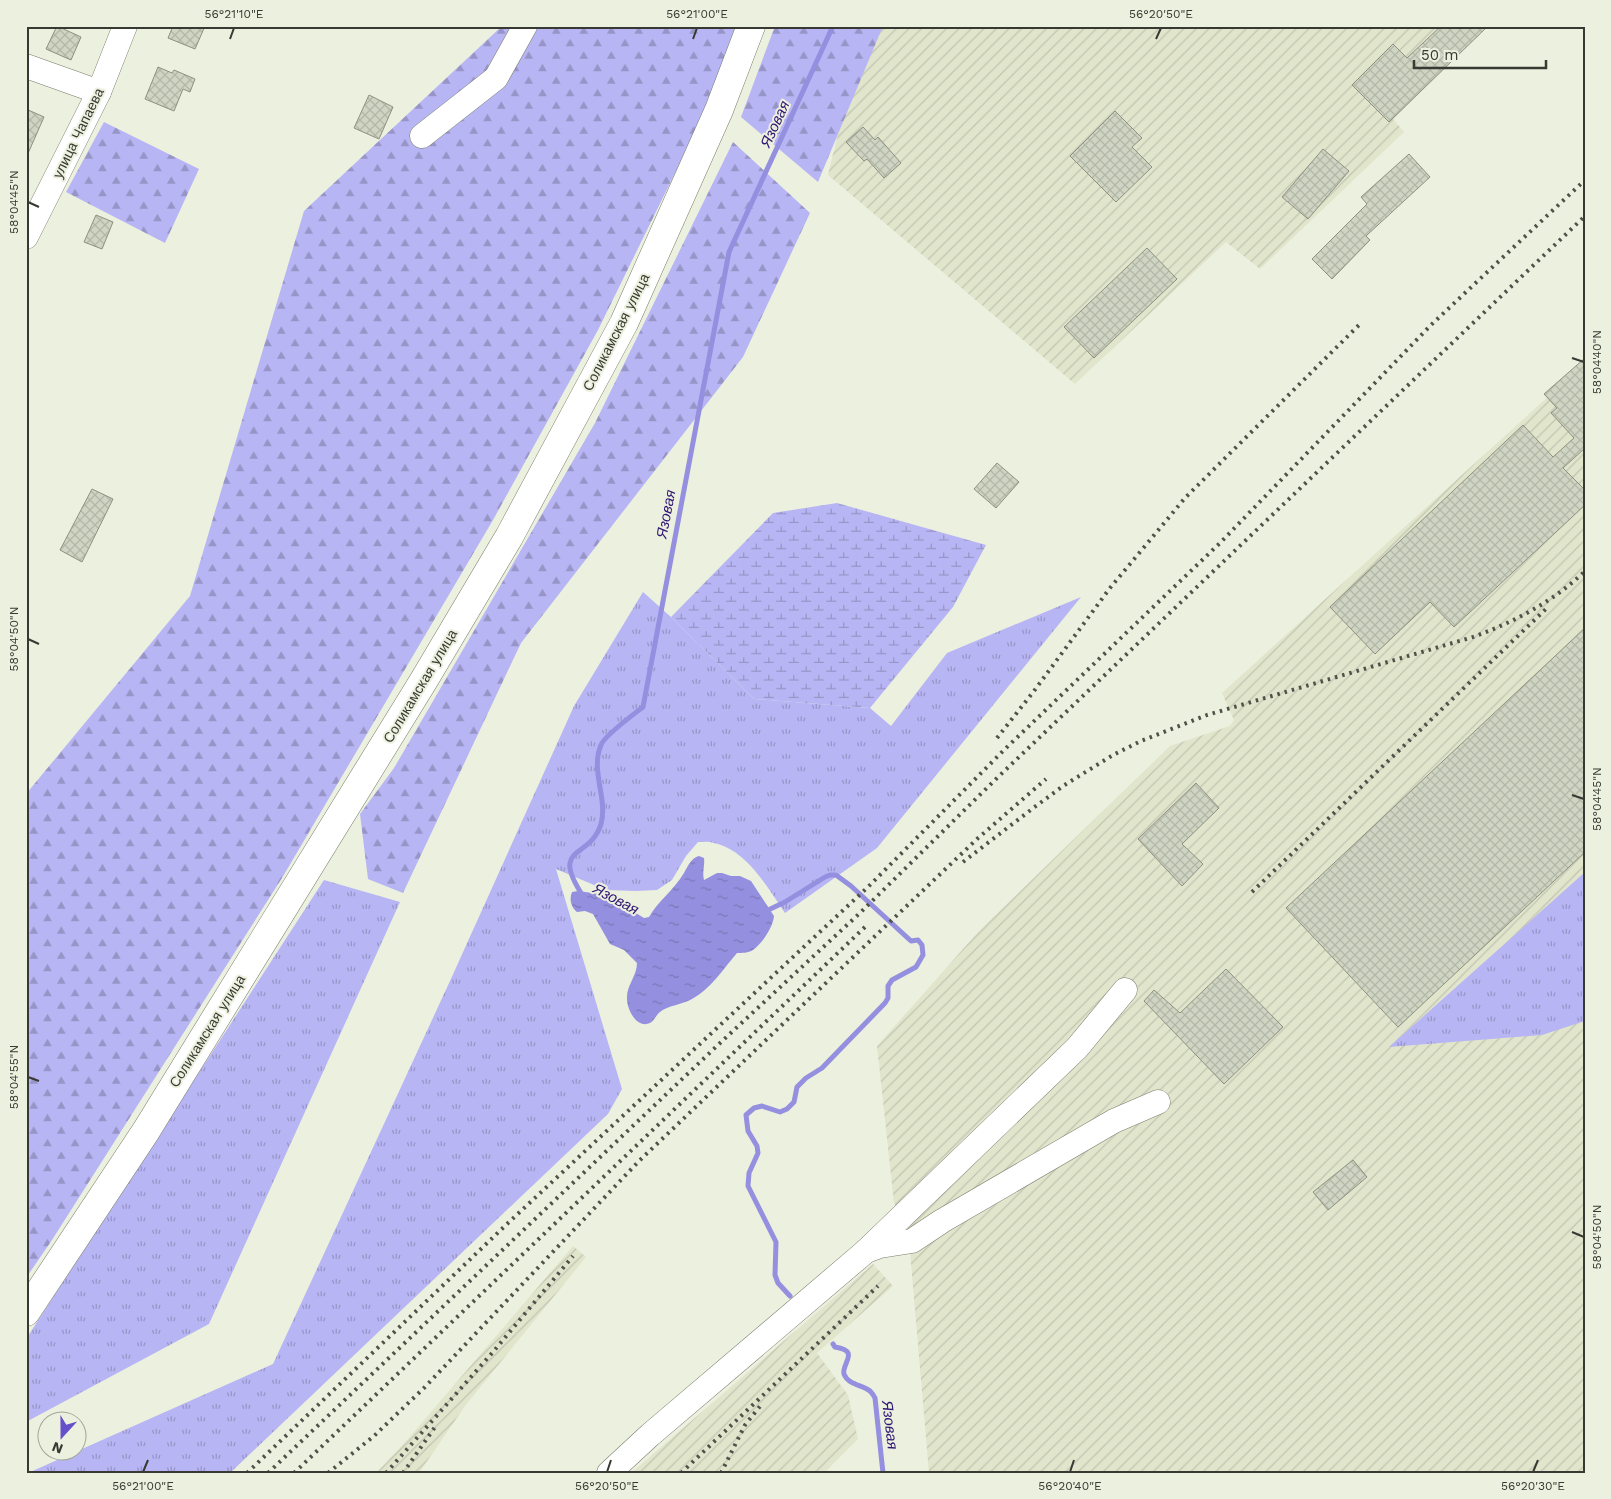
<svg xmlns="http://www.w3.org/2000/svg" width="1611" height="1499" font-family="'Work Sans',sans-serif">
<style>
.industrial{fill:url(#industrial-furrows)}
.grass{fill:url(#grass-tufts)}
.forest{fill:url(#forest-firs)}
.wetland{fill:url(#wetland-marsh)}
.water{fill:url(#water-ripples)}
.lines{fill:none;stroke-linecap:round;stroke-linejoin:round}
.stream{stroke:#958fe0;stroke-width:5}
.building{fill:url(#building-cross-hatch);stroke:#8e9180}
.minor-casing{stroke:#797d6c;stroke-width:25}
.major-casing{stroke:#797d6c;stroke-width:29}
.minor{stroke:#fff;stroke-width:24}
.major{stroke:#fff;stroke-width:28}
.rail{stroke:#505149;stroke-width:4;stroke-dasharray:2.5 5;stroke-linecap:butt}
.ticks{fill:none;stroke:#383932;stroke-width:2}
.labels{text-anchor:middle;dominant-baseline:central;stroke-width:4;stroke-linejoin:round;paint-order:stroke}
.street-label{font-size:14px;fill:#383932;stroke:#ecf0de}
.water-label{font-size:15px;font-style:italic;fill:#301675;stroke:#ecf0de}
.neatline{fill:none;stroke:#383932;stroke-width:2}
.ticks-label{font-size:12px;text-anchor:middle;fill:#383932}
</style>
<defs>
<pattern id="industrial-furrows" width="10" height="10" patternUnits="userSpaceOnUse" patternTransform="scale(1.25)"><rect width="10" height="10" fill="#e1e5cc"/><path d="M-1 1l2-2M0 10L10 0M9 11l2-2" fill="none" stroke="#c2c5b0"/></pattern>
<pattern id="grass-tufts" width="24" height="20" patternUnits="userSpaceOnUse" patternTransform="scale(1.25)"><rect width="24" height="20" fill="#b8b5f5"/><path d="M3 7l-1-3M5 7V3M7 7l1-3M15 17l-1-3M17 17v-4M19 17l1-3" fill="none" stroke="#9794c7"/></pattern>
<pattern id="forest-firs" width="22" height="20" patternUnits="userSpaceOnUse" patternTransform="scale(1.25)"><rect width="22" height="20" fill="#b8b5f5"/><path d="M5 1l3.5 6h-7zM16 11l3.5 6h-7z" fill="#9794c7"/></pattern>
<pattern id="wetland-marsh" width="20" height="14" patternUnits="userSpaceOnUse" patternTransform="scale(1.25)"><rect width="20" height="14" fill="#b8b5f5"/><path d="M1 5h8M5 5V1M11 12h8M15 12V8" fill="none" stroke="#9794c7"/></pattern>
<pattern id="water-ripples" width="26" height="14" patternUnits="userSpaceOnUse" patternTransform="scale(1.25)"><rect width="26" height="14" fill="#958fe0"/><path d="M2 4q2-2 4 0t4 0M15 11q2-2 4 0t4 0" fill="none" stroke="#7b76b6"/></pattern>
<pattern id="building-cross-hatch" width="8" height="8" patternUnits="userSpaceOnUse" patternTransform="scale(1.25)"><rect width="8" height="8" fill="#d0d4c2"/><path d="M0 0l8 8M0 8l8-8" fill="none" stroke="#b3b7a7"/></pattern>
</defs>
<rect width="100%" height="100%" fill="#ecf0de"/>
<g class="industrial">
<path d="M864,26H1488L1393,119L1404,132L1260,269L1226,242L1075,384L828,175Z"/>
<path d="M1585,363V1473H929L908,1228L894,1203L877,1046L979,931L1170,746L1230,726L1234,720L1222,693Z"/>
<path d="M573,1246L586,1257L465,1406L419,1473H376L407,1440Z"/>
<path d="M873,1264L893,1286L817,1353L848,1395L858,1439L824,1473H631Z"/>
</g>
<g class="grass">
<path d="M643,592L671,617L754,699L870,708L891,726L947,653L1081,597L877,848L785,913C767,887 747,850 714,843C709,841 703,842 698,842L686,856L672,880L657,890L636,891L606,890L556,869L622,1089L608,1114L230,1473H28L273,1364L450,981L574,706Z"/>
<path d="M1585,872V1021L1542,1035L1389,1047Z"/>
<path d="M324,880L400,902L209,1324L26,1422V1339Z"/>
</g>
<g class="forest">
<path d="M502,26H736L703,116L598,330L493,520L282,878L52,1240L26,1278V794L190,596L304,211Z"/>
<path d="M775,26H883L818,182L741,117Z"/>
<path d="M104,122L199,169L165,243L66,192Z"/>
<path d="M733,142L810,213L743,357L521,643L403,893L368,879L360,814L394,768L595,423Z"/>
</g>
<path class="wetland" d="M837,503L986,545L953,607L870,708L754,699L671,617L773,513Z"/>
<path class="water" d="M699,856L704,858C705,865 702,873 704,880L717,873H722L731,876H740L751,881L774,916C773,927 762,944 753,950C748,953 742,953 737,953C723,969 711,989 692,999C684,1004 666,1006 660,1012C656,1015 655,1020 650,1023C637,1029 627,1010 627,999C626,986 637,976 637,963L624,950L610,944L593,914L585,911L577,912C571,907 569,899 572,892L578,891L614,896L623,900L626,907L644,918L649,917C658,901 674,890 684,873C688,866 691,858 699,856Z"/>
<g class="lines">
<g class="stream">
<path d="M583,896C549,844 590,860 601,824C608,798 590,771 601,745C604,736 634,714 643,707L729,252L833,26"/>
<path d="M764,912L785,902L825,877L830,875H836L851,886L911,941L918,940L922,945L923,955L916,967L892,980L888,986V998L885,1003L822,1068L806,1078L797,1087L794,1102L787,1109L780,1112L762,1106L754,1108L746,1115L748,1131L757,1146L758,1153L749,1173L748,1186L776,1242L775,1275L778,1283L790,1296"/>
<path d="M833,1344L835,1347C861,1351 841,1364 844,1374C848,1385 863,1385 870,1391C872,1393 874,1396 875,1398L883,1473"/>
</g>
</g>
<g class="building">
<path d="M57,26L81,37L71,60L46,49Z"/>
<path d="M173,26H205L195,49L168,38Z"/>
<path d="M1441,26H1488L1389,122L1352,85L1393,44L1407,58Z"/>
<path d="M158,67L172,73L174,70L195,79L190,92L183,89L174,111L145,99Z"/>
<path d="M369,95L393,107L379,139L354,128Z"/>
<path d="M26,109L44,117L26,158Z"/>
<path d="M1115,111L1142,138L1132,147L1152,167L1116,202L1070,156Z"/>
<path d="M863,127L875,140L878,137L901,163L884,178L867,159L864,161L846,142Z"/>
<path d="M1323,149L1349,171L1308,219L1282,197Z"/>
<path d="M1409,154L1430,177L1366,236L1370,240L1332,279L1312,259L1367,204L1361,197Z"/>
<path d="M96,215L113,222L102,249L84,242Z"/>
<path d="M1147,248L1177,279L1094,358L1064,327Z"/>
<path d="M1585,358V450L1584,449L1563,468L1585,490V505L1454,627L1430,602L1375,654L1330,607L1523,425L1553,457L1574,438L1551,413L1557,408L1544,394Z"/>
<path d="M997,463L1019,482L996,508L974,489Z"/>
<path d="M92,489L113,499L82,562L60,550Z"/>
<path d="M1585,628V852L1398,1027L1286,908Z"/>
<path d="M1196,783L1219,808L1182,844L1203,864L1182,886L1138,839Z"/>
<path d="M1226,969L1283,1027L1224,1084L1144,1001L1154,990L1180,1013Z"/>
<path d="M1353,1160L1367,1177L1328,1210L1313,1192Z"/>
</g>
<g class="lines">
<defs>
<g id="minor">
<path d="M26,66L99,92"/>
<path d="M422,136L496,78L525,26"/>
<path d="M26,237L99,92L125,26"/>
<path d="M866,1251L880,1246L912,1241L942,1221L1114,1121L1158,1102"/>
<path d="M609,1473L650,1435L865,1252L1077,1048L1125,990"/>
</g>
<path id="major" d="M26,1312L146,1131L424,680L509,537L624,323L719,110L751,26"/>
</defs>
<use href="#minor" class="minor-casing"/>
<use href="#major" class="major-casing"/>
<use href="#minor" class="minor"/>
<use href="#major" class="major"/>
<g class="rail">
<path d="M997,738L1034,691L1110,588L1185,498L1361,323"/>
<path d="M963,862L1032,809L1063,786L1113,755L1141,741L1207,715L1473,637C1514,622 1553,602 1585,571"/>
<path d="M1252,892L1549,606"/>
<path d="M247,1473L507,1224L868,887L1005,749L1220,543L1431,325L1585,180"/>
<path d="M268,1473L719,1044L861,912L996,779L1585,216"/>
<path d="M294,1473L866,926"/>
<path d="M328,1473L374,1436L425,1387L639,1161L977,839L1046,779"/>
<path d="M386,1473L493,1352L573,1256"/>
<path d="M403,1473L435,1427"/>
<path d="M681,1473L878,1286"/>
<path d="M721,1473L745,1425L761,1405"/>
</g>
</g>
<path class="ticks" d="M230,39L234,28M693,39L697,28M1156,39L1161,28M28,202L39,207M1572,358L1584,362M28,639L39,644M1572,795L1584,799M28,1077L39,1081M1572,1232L1584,1237M143,1472L148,1460M607,1472L611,1460M1070,1472L1074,1460M1533,1472L1538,1460"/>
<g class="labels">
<g class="street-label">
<text transform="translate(78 133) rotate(-64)">улица Чапаева</text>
<text transform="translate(616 332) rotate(-63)">Соликамская улица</text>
<text transform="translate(420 686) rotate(-59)">Соликамская улица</text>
<text transform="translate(207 1031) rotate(-58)">Соликамская улица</text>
</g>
<g class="water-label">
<text transform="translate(775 124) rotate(-65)">Язовая</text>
<text transform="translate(666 514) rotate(-79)">Язовая</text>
<text transform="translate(616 899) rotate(28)">Язовая</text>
<text transform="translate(890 1425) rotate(83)">Язовая</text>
</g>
</g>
<rect width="1611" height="1499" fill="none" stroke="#ecf0de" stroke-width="55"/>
<g transform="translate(62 1436) rotate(201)"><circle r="24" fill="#ecf0de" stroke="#a4a799"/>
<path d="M0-4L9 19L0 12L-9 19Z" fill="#6550c9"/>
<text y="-8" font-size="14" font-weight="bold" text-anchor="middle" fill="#383932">N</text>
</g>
<path d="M1414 60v8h132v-8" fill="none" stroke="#383932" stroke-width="2.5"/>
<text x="1421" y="60" font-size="15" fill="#383932" stroke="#ecf0de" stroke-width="4" paint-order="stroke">50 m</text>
<rect x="28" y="28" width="1556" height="1444" class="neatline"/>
<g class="ticks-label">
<text x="234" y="18">56°21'10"E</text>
<text x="697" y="18">56°21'00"E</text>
<text x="1161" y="18">56°20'50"E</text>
<text transform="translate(14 202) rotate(-90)" y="4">58°04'45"N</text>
<text transform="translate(1597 362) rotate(-90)" y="4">58°04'40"N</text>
<text transform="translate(14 639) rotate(-90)" y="4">58°04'50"N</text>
<text transform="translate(1597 799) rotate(-90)" y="4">58°04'45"N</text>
<text transform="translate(14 1077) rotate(-90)" y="4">58°04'55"N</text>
<text transform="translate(1597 1237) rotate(-90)" y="4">58°04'50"N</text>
<text x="143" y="1490">56°21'00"E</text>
<text x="607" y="1490">56°20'50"E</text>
<text x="1070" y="1490">56°20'40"E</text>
<text x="1533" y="1490">56°20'30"E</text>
</g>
</svg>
